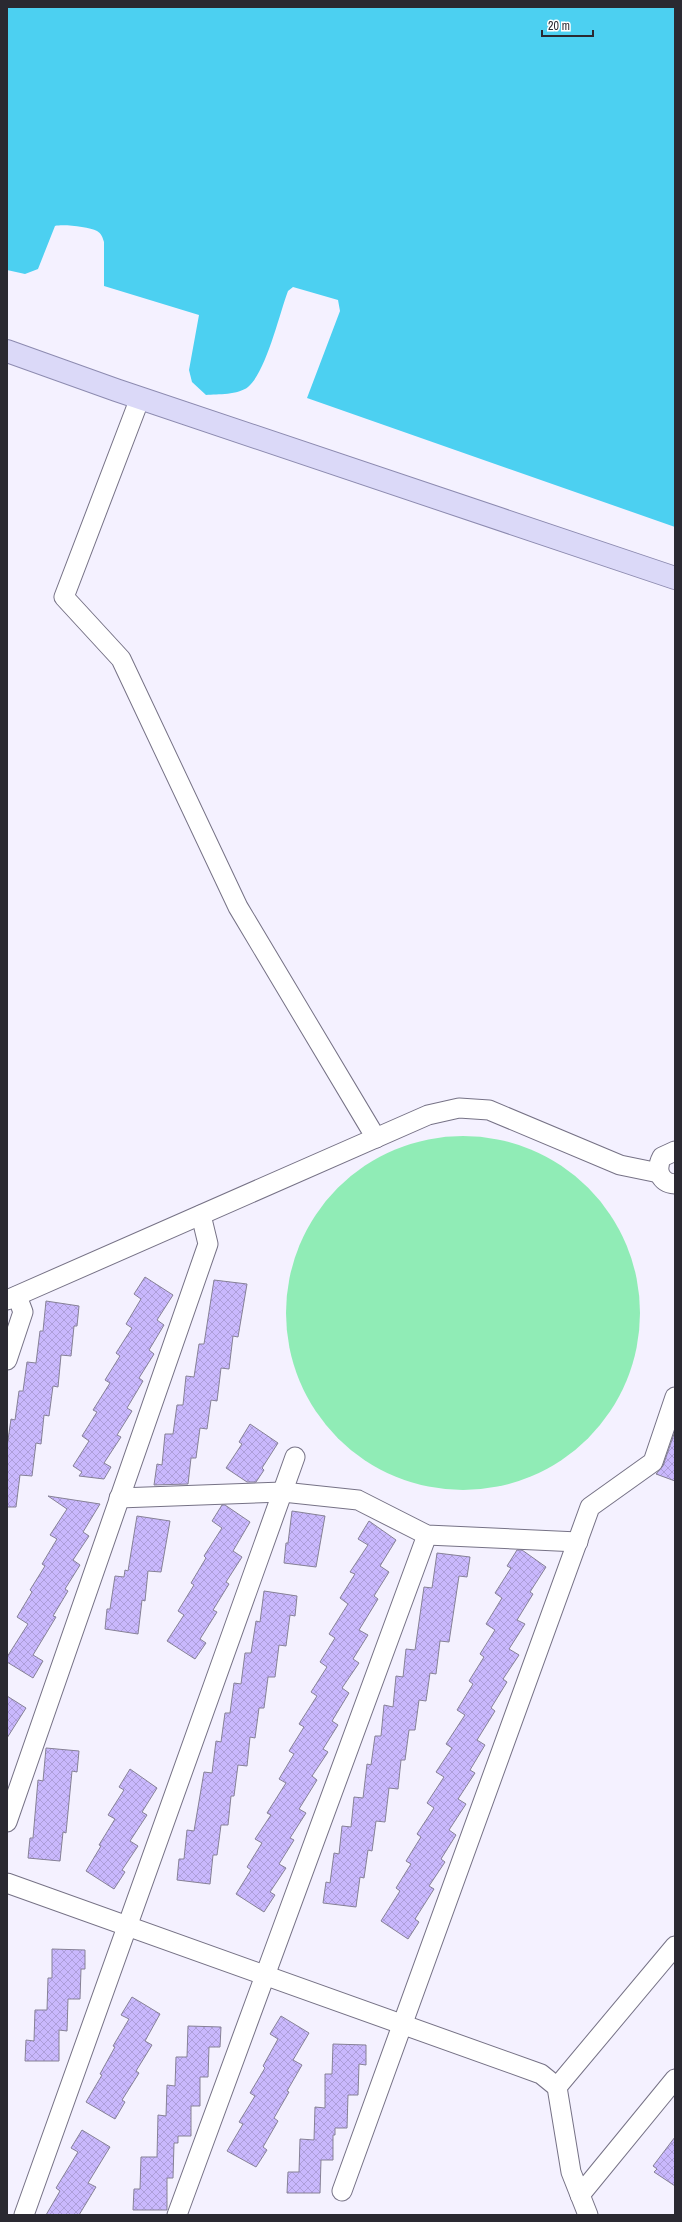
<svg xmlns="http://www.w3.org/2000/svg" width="682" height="2222" font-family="'Archivo Narrow',sans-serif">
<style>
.garden{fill:#90ecb6}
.water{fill:#4cd0f1}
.building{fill:url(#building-cross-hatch);stroke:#868196}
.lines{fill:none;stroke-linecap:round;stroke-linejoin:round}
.minor-casing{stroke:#767286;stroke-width:21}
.primary-casing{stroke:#8d8bb0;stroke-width:24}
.minor{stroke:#fff;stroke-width:19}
.primary{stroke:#dbd9f8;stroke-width:22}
</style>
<defs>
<pattern id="building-cross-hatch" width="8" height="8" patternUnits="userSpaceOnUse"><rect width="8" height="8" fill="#c9b8fd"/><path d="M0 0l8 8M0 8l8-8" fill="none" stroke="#ad9ed9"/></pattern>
</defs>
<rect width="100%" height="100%" fill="#f4f1ff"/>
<circle class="garden" cx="463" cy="1313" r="177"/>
<path class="water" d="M7,7H675V527L307,398L340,311L338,300L293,287L288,291C279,315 266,372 248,387C238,395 218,394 206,395L192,382L189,370L199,315L104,286V242C103,238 101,233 97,231C89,227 64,224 55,226L38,269L25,274L7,270Z"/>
<g class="building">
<path d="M145,1277L173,1295L157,1320L164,1325L149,1350L154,1354L139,1378L143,1381L127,1408L132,1411L117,1435L121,1437L104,1463L111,1467L104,1479L79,1476L82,1472L73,1466L89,1441L82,1436L97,1412L93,1410L110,1383L105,1380L120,1356L116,1353L132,1328L126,1324L141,1299L134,1294Z"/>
<path d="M214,1280L247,1284L238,1337L233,1336L229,1369L221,1368L217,1401L211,1400L207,1429L200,1428L196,1458H191L188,1484L154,1485L157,1464L162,1465L165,1434H173L177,1405H183L186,1376L194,1377L199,1344H204Z"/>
<path d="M46,1301L79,1306L77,1326H74L71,1356L61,1355L58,1387L53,1386L49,1416L44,1415L41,1444L36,1443L32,1476L20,1475L16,1507H7V1447L11,1419L15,1420L19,1391H23L27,1362L36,1363L40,1331H43Z"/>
<path d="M250,1424L278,1443L262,1468L264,1470L256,1482H247L226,1468L242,1444L239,1442Z"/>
<path d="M675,1431V1481L656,1474L663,1466Z"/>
<path d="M48,1496L100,1504L83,1532L89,1536L73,1560L80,1565L65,1589L68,1591L53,1616L56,1617L33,1655L43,1661L33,1678L7,1662V1657L28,1624L17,1617L32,1592L30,1590L45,1566L42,1564L57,1539L50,1535L67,1509Z"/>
<path d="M222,1505H225L250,1522L233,1551L242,1557L226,1582L229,1584L213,1610L217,1612L200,1639L206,1643L195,1659L167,1641L184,1615L178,1611L194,1585L191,1583L206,1558L204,1556L222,1528L212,1521Z"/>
<path d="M292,1511L325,1516L316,1567L284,1563L286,1543H288Z"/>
<path d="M137,1516L170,1521L161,1572L148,1571L145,1601L142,1600L138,1634L105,1629L107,1609H110L115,1576L124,1577L125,1570L128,1571Z"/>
<path d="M369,1521L396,1540L380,1566L389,1572L374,1596L378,1599L359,1630L368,1635L353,1659L359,1663L342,1688L349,1693L332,1721L338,1725L323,1749L328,1752L312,1776L317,1780L299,1809L306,1813L290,1838L294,1840L279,1864L286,1868L270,1892L275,1895L264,1912L236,1894L251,1870L247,1867L262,1843L255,1839L271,1815L267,1813L286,1783L279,1779L294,1754L289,1751L304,1727L299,1724L317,1696L311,1692L327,1667L320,1662L335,1638L329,1634L348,1604L340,1598L355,1574L350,1572L368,1545L358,1539Z"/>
<path d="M517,1550H522L546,1567L530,1592L533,1594L517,1620L525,1624L509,1649L519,1655L503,1679L507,1682L491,1708L495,1711L477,1740L485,1745L470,1770L475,1773L458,1799L466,1804L449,1830L456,1835L441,1859L445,1862L429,1886L434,1889L415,1919L419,1922L408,1939L381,1921L400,1891L396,1888L411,1864L406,1861L421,1837L417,1834L434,1808L427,1803L444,1777L436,1772L452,1748L446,1744L465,1715L457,1710L473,1684L469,1681L484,1657L480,1654L495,1630L486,1624L502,1598L495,1593L511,1568L507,1566Z"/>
<path d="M437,1553L470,1557L467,1577L459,1576L449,1642L440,1641L436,1674L430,1673L426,1701L419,1700L415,1730H409L405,1760H401L398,1789L389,1788L385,1822L376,1821L372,1851L368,1850L364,1878L360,1877L356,1907L323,1903L326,1882L330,1883L334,1853L339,1854L342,1826L351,1827L354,1797L363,1798L367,1764L371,1765L375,1736H381L384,1705L393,1707L396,1676L403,1677L406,1649L415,1650L424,1587L432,1588Z"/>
<path d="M264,1591L297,1596L295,1616L290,1615L286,1646L279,1645L275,1677H268L264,1708H259L255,1738L250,1737L247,1766L238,1765L234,1796H231L228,1825H221L217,1855H213L210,1884L177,1880L179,1859H184L187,1830L194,1831L204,1772L212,1773L216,1741L221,1742L225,1713H230L234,1683L241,1684L245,1653H251L256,1621L260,1622Z"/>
<path d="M7,1696L26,1708L7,1738Z"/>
<path d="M46,1748L79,1751L77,1772L72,1771L66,1833L63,1832L60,1861L28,1858L30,1838H33L38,1780L43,1781Z"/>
<path d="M130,1769L157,1788L142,1812L147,1815L130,1841L138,1846L122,1870L125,1872L114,1889L86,1871L101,1846L99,1845L115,1819L108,1815L124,1790L119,1787Z"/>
<path d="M52,1949L85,1950V1969H81L80,1999H68L67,2031L59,2030V2061H25L26,2040L34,2041L35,2010H47L48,1978H52Z"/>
<path d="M132,1997L160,2014L145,2041L152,2045L136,2071L139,2073L122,2100L125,2102L115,2119L86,2102L102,2075L100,2074L115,2047L113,2046L129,2019L121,2015Z"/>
<path d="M281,2016L309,2033L293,2060L302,2065L287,2091L289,2092L274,2118L278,2121L263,2147L267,2150L256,2167L227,2151L243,2124L239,2122L255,2096L250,2093L265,2068L263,2066L278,2039L270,2034Z"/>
<path d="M188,2026L221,2027L220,2047H209L208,2077H200V2106H191V2136H178V2143H174L173,2178H167V2210H133L134,2189H140L141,2157H157L158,2115L166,2116L167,2085L175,2086L176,2057H187Z"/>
<path d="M333,2044L366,2045V2065L359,2064L358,2095H348L347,2128H335V2135H333V2160H321L320,2193H287L288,2172H299L300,2139L314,2140L315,2107L325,2108V2074H332Z"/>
<path d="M82,2130L110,2147L88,2183L96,2187L79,2215H46L60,2191L56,2188L78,2152L71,2148Z"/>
<path d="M675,2137V2186L654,2172L657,2169L653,2166Z"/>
</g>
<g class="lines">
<defs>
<g id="minor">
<path d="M140,398L64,597L121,659L238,907L376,1138"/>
<path d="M675,1151L662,1157C655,1170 660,1183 675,1184"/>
<path d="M7,1300L428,1115L459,1108L489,1110L620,1165L659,1173"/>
<path d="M7,1360L23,1312L17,1296"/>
<path d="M119,1498L283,1492L358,1500L427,1535L578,1542"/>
<path d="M7,1822L208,1244L201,1215"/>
<path d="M7,1883L541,2074L557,2087L571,2172L588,2215"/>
<path d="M557,2087L675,1946"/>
<path d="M342,2191L590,1507L653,1462L675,1397"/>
<path d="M580,2195L675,2079"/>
<path d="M24,2215L295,1457"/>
<path d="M177,2215L427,1535"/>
</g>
<path id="primary" d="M7,351L116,390L675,578"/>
</defs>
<use href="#minor" class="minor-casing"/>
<use href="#primary" class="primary-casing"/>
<use href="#minor" class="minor"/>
<use href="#primary" class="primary"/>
</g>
<rect width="682" height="2222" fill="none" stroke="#2a2931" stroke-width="16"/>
<path d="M542 30v6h51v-6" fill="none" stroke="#2a2931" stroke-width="2"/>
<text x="548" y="30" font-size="12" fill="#2a2931" stroke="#ffffff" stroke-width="3" paint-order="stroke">20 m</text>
</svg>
